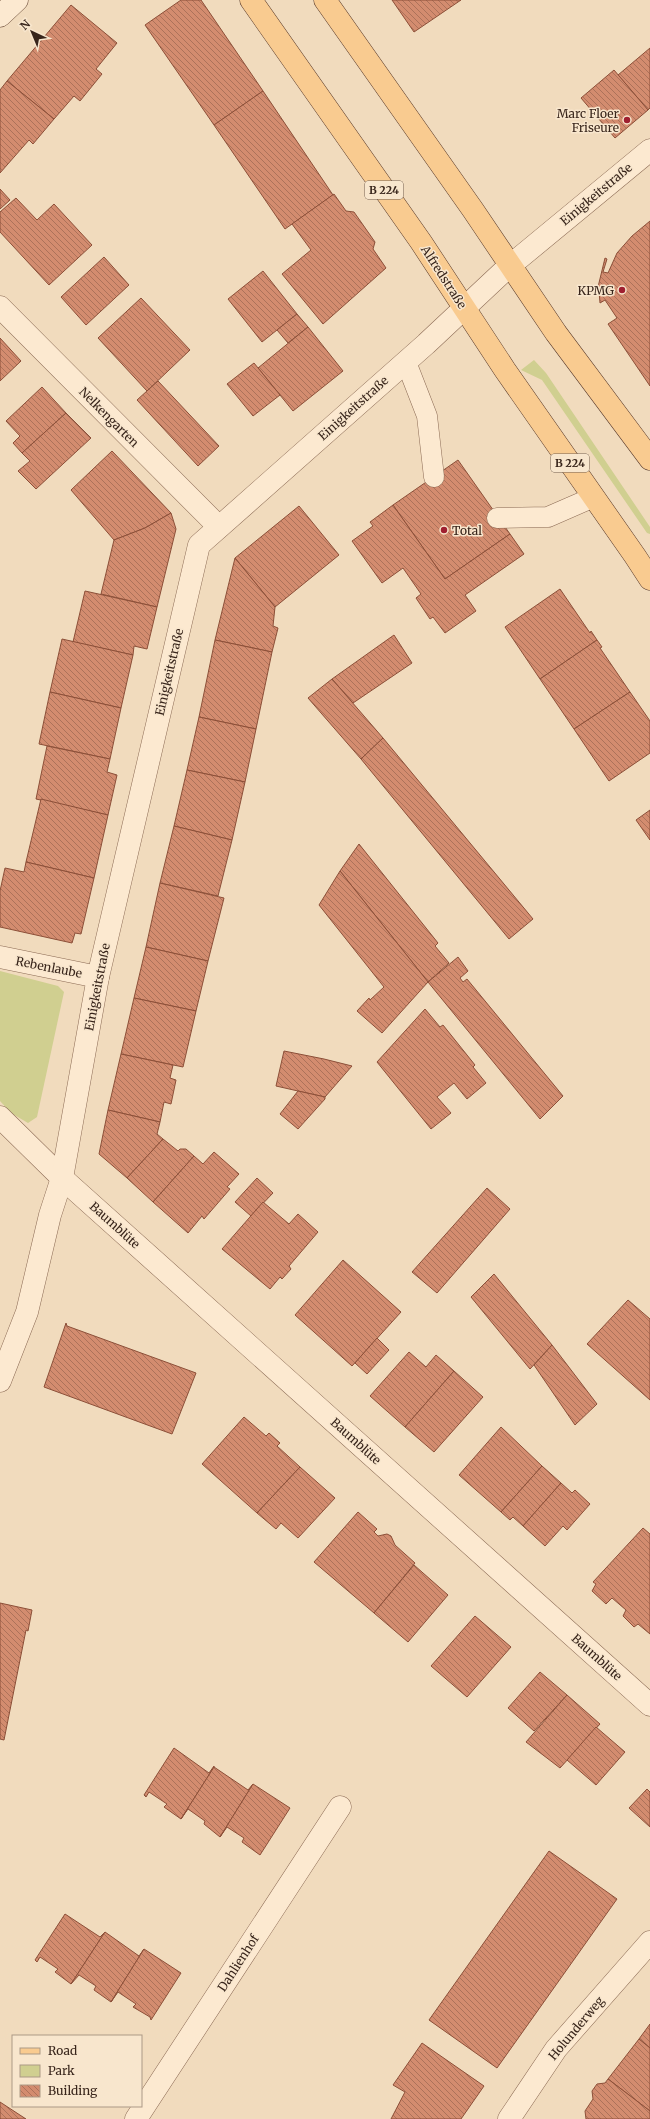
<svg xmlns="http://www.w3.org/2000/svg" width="650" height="2119" font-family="Merriweather,serif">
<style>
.green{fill:#d0cf90}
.building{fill:url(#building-back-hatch);stroke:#8c4f38}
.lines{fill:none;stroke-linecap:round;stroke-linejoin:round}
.service-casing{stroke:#8b6a54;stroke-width:21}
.minor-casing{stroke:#8b6a54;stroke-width:23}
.secondary-casing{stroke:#6c4c38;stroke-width:23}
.primary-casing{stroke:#58392a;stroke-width:23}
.service{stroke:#fce9d0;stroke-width:20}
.minor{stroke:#fce9d0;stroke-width:22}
.secondary{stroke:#fce9d0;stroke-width:22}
.primary{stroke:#f9cb90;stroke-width:22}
.poi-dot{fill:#9f1f30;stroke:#f8e6cd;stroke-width:1.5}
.labels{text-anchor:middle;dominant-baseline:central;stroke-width:3;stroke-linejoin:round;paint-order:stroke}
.shield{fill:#f8e6cd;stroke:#725f50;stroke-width:1}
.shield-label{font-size:11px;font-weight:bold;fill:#38251b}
.poi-label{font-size:12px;fill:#38251b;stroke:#f8e6cd;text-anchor:end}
.street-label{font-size:12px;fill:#38251b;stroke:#f8e6cd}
</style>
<defs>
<pattern id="building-back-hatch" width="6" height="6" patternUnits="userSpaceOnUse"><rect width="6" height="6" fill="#d38c6f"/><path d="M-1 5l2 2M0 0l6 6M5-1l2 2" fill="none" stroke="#ac725a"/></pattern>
</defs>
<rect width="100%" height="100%" fill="#f1dbbd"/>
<g class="green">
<path d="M534,360L546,373L650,527V534L647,533L542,380L521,370Z"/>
<path d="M0,971L58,986L64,992L37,1117L28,1123L11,1113L0,1101Z"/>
</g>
<g class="building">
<path d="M181,0H201L263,91L214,125L145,25Z"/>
<path d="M392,0H461L414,32Z"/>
<path d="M71,5L117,43L96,69L102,74L80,101L74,96L54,119L7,81Z"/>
<path d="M650,48V108L648,110L618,75Z"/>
<path d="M614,70L648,110L615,138L581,98Z"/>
<path d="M7,81L54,119L33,144L29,140L0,173V90Z"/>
<path d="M263,91L333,195L285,229L214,125Z"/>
<path d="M0,189L10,200L0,209Z"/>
<path d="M334,194L346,211L354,212L375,242L373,249L386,268L323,324L282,274L311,250L292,224Z"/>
<path d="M16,198L37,220L54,204L92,245L49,285L0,232V212Z"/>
<path d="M650,221V386L608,324L617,318L605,300L600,303L599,291L596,288L598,287L605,258L607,259L603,272L608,273L617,253L632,236Z"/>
<path d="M104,257L129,285L86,325L61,297Z"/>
<path d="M263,271L297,314L262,342L228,299Z"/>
<path d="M141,298L190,350L147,391L98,338Z"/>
<path d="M297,314L308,327L288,343L277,330Z"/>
<path d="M308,327L343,371L293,411L258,368Z"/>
<path d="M0,338L21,361L0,381Z"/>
<path d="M254,363L280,395L253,416L227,384Z"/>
<path d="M158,381L219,446L198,466L137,400Z"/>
<path d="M42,387L66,413L22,453L13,443L20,436L6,421Z"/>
<path d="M66,413L91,438L36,489L18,471L30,461L22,453Z"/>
<path d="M112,451L171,513L145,528L114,540L71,490Z"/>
<path d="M458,460L510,534L445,579L393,505Z"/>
<path d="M393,505L445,579L510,534L524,554L465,595L476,611L445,633L433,617L430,619L416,598L421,594L403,568L382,583L352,541L373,526L370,522Z"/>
<path d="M299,506L339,555L275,607L235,558Z"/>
<path d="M171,513L176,529L157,607L101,594L114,540L145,528Z"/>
<path d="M235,558L275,607L273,626L278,628L272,652L215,640Z"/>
<path d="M560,589L590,633L591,631L597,640L540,679L505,627Z"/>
<path d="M85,591L157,607L147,649L134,646L133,655L73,642Z"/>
<path d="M394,635L412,663L353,703L332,679Z"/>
<path d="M62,639L133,655L121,708L50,692Z"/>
<path d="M215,640L272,652L256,729L199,717Z"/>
<path d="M597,640L602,647L600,648L630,692L574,729L540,679Z"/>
<path d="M332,679L383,738L361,759L308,698Z"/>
<path d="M50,692L121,708L110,759L39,744Z"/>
<path d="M630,692L650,721V753L609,781L574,729Z"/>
<path d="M199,717L256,729L245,782L187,770Z"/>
<path d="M383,738L533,919L509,939L361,759Z"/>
<path d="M47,746L110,759L107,772L117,775L108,815L36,799Z"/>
<path d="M187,770L245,782L232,840L174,826Z"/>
<path d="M41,799L108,815L94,878L26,862Z"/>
<path d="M650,810V840L636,820Z"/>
<path d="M174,826L232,840L218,896L160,883Z"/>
<path d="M359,844L438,943L435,946L449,963L428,982L340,871Z"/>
<path d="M26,862L94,878L81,934L75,933L72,943L0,927V891L5,868L24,872Z"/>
<path d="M340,871L428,982L382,1033L357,1011L369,998L370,1000L384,987L319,905Z"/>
<path d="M160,883L224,898L208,961L146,947Z"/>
<path d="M146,947L208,961L196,1011L134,998Z"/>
<path d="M458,957L468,971L460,978L463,982L467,979L563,1096L540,1119L428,982Z"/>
<path d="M134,998L196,1011L183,1067L121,1054Z"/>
<path d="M425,1009L440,1027L443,1025L475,1065L473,1067L486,1083L467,1099L454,1083L437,1097L451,1113L431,1129L377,1062Z"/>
<path d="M284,1051L324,1059L352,1066L325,1097L298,1091L276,1086Z"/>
<path d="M121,1054L173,1065L170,1078L176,1080L171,1104L164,1102L160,1122L108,1110Z"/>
<path d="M298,1091L325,1097V1099L298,1129L280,1114Z"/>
<path d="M108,1110L160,1122L157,1134L163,1139L127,1178L99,1154Z"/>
<path d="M163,1139L178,1151L180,1149H186L194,1156L153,1202L127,1178Z"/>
<path d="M214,1152L239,1174L227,1187L230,1189L204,1219L202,1216L188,1233L153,1202L194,1156L203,1164Z"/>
<path d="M257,1178L273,1193L251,1216L235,1202Z"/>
<path d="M487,1188L510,1209L437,1293L412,1272Z"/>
<path d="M263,1202L289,1224L298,1214L318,1232L289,1266L291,1269L282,1279L280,1277L270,1289L222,1249Z"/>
<path d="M343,1260L401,1312L352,1366L295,1315Z"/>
<path d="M494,1274L552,1345L530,1369L471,1297Z"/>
<path d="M628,1300L650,1319V1400L587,1344Z"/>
<path d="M66,1323L67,1326L196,1373L172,1434L44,1387Z"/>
<path d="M377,1338L389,1350L367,1374L355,1363Z"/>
<path d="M552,1345L597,1404L575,1425L534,1365Z"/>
<path d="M409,1352L426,1367L436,1355L454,1371L405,1427L370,1396Z"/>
<path d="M454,1371L483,1397L434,1452L405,1427Z"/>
<path d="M244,1417L266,1436L269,1433L280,1443L277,1446L300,1467L257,1513L202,1464Z"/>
<path d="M501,1427L542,1466L501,1512L459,1475Z"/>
<path d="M542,1466L561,1483L523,1526L513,1517L510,1520L501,1512Z"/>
<path d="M300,1467L335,1498L298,1538L281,1523L276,1529L257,1513Z"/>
<path d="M561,1483L572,1493L575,1490L590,1504L567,1530L563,1526L545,1546L523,1526Z"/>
<path d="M358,1512L377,1529L374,1532L378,1536L387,1534L391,1536L395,1545L415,1563L374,1613L314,1562Z"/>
<path d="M643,1528L650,1534V1634L638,1624L634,1627L623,1616L626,1610L612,1598L606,1604L592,1591L596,1584L593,1582Z"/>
<path d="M414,1565L448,1595L408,1642L374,1613Z"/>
<path d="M0,1603L32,1610L28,1631L26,1630L4,1740L0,1739Z"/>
<path d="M475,1616L511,1647L467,1697L431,1666Z"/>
<path d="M540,1672L567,1695L534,1731L508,1708Z"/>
<path d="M567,1695L600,1724L560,1768L526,1742Z"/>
<path d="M596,1727L625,1752L596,1785L567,1760Z"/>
<path d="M174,1748L209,1773L214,1766V1767L181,1819L164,1807L167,1804L149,1792L146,1797L144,1795Z"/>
<path d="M214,1767L248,1790L253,1784L220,1837L204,1824L205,1821L188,1809L181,1819Z"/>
<path d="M253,1784L290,1808L260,1855L242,1842L244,1838L227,1827L220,1837Z"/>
<path d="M647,1789L650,1792V1827L629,1808Z"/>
<path d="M549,1851L617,1899L497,2068L429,2020Z"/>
<path d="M65,1914L100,1937L105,1932L71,1984L55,1972L58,1969L40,1957L37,1962L35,1960Z"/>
<path d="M105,1932L139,1956L144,1949L111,2002L94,1990L96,1986L79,1975L71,1984Z"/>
<path d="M144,1949L181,1973L151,2020L150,2017L133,2007L136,2004L118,1992L111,2002Z"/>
<path d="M650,2024V2048L639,2039Z"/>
<path d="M639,2039L650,2048V2111L608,2079Z"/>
<path d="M422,2043L484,2086L461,2119H391L405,2092L393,2085Z"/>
<path d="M608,2079L650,2111V2119H586L585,2111L593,2099L592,2091L597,2084L605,2083Z"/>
<path d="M0,2102L26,2119H0Z"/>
</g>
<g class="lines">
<defs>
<g id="service">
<path d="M406,362L427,416L434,477"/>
<path d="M497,518L548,517L594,497"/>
</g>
<g id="minor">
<path d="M0,307L219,527"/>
<path d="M0,957L98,977"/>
<path d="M0,1117L62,1178L650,1705"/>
<path d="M0,1381L27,1312L50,1215L62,1178L98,977L199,545L426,344L506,269L650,150"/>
<path d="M136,2119L340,1807"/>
<path d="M509,2119L556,2049L650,1942"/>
</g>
<path id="secondary" d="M0,16L17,0"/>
<g id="primary">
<path d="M251,0L421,242L505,370L635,556L650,579"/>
<path d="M325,0L473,210L556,333L650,459"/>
</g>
</defs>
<use href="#service" class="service-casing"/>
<use href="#minor" class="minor-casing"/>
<use href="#secondary" class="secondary-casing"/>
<use href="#primary" class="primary-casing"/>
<use href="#service" class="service"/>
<use href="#minor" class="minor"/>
<use href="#secondary" class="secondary"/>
<use href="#primary" class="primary"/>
</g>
<g class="poi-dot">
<circle cx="627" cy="120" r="4"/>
<circle cx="622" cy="290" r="4"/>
<circle cx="444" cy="530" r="4"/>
</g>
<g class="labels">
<g class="shield">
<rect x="365" y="181" width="38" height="18" rx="3"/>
<rect x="551" y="454" width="38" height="18" rx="3"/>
</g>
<g class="shield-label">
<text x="384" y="190">B 224</text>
<text x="570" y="463">B 224</text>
</g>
<g class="poi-label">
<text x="619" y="113">Marc Floer<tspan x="619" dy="14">Friseure</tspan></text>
<text x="614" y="290">KPMG</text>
<text x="452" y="530" text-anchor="start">Total</text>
</g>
<g class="street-label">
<text transform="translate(596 194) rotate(-40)">Einigkeitstraße</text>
<text transform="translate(444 277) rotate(57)">Alfredstraße</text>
<text transform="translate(353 408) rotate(-42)">Einigkeitstraße</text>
<text transform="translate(109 417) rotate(45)">Nelkengarten</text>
<text transform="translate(169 672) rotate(-77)">Einigkeitstraße</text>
<text transform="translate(49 967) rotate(11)">Rebenlaube</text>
<text transform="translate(97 987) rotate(-79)">Einigkeitstraße</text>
<text transform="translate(115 1225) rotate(42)">Baumblüte</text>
<text transform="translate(356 1441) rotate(42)">Baumblüte</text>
<text transform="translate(597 1657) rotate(42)">Baumblüte</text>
<text transform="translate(238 1963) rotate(-57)">Dahlienhof</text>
<text transform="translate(576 2028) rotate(-50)">Holunderweg</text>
</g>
</g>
<rect x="12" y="2035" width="130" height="72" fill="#f8e6cd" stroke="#ab9986"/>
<rect x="20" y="2048" width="20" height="6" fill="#f9cb90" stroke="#ab9986"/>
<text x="48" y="2055" font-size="12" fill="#38251b">Road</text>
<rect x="20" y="2065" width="20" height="12" fill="#d0cf90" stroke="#ab9986"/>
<text x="48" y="2075" font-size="12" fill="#38251b">Park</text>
<rect x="20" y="2085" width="20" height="12" fill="url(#building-back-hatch)" stroke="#ab9986"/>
<text x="48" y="2095" font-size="12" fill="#38251b">Building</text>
<g transform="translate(32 32) rotate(316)" stroke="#f8e6cd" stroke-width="3" paint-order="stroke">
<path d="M0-3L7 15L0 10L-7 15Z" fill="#38251b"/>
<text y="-6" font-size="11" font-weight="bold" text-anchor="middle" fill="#38251b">N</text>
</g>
</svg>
